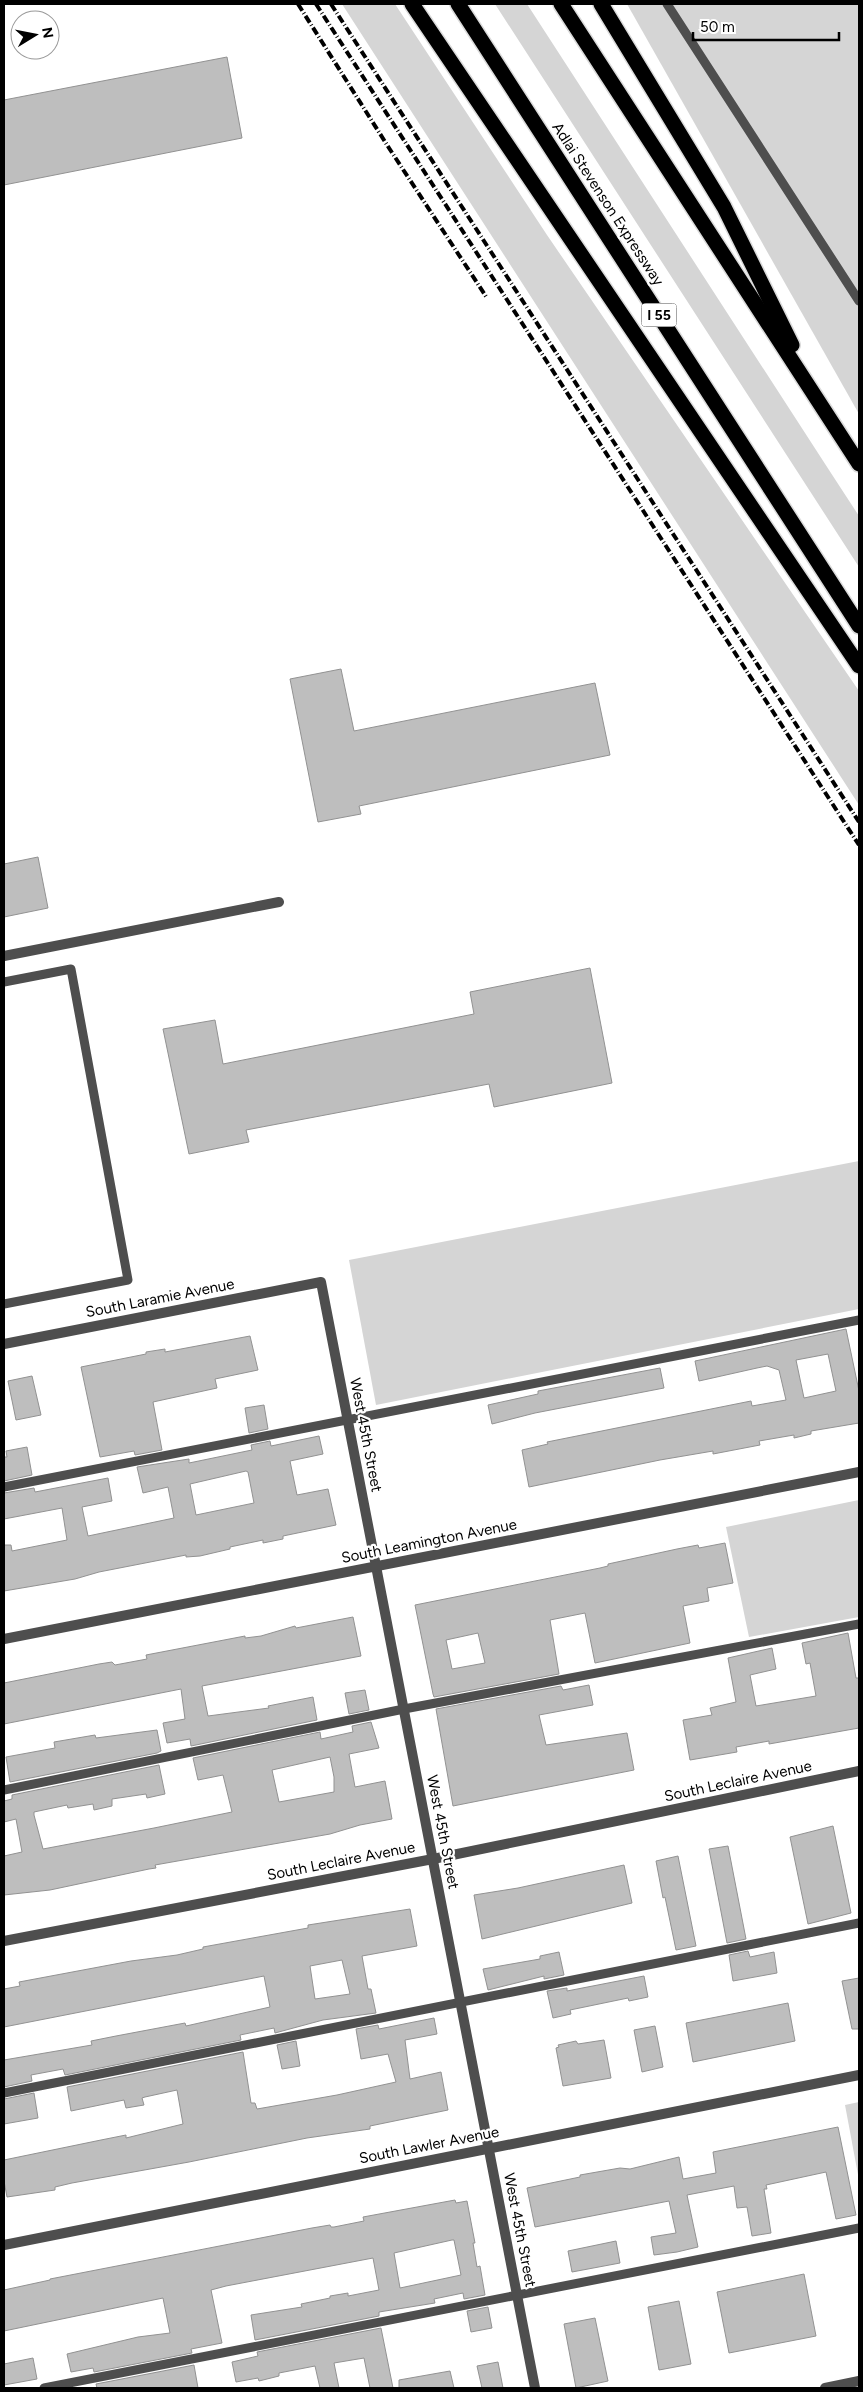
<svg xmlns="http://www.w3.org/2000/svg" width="863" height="2392" font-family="Figtree,sans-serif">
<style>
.green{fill:#d5d5d5}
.building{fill:#bebebe;stroke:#929292;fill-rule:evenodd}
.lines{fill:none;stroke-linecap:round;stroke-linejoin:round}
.highway-casing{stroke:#dbdbdb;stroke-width:18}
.lane{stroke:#4e4e4e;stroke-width:9}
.street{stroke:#4e4e4e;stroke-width:10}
.highway{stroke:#000;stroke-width:15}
.rail{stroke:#000;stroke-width:4;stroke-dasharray:8 2.5 1 2.5;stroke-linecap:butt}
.labels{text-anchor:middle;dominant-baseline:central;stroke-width:4.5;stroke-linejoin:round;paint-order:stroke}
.shield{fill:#fff;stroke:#4c4c4c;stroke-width:1}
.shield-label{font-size:14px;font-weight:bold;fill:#000}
.street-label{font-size:15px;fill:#000;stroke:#fff}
</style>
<rect width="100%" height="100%" fill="#fff"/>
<g class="green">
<path d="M342,4H395L547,235L859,691V805Z"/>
<path d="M495,4H527L829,470L859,516V567Z"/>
<path d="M627,4H859V414Z"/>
<path d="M859,1161V1309L376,1405L349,1260Z"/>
<path d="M859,1500V1617L749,1637L726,1527Z"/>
<path d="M859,2102V2180L845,2105Z"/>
</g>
<g class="building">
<path d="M227,57L242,138L4,185V100Z"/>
<path d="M341,669L354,731L595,683L610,755L359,806L361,814L318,822L290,679Z"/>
<path d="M38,857L48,908L4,917V864Z"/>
<path d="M590,968L612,1083L494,1107L489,1084L246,1130L249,1142L189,1154L163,1029L215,1020L223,1064L474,1014L470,992Z"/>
<path d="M846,1329L859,1391V1423L811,1431V1434L794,1438V1435L759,1441L760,1445L713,1454V1451L660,1460L529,1487L522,1450L548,1444L547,1442L731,1405L751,1401L752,1406L786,1400L779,1370L767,1366L757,1368L699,1381L695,1361ZM828,1354L836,1391L804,1398L796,1360Z"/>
<path d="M250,1336L258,1370L215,1379L217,1388L153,1402L162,1450L135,1455L134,1451L100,1457L81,1367L146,1354V1352L165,1349V1352Z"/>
<path d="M660,1368L664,1388L535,1413L492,1424L488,1405L538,1394V1391Z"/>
<path d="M32,1376L41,1415L16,1420L8,1381Z"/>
<path d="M264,1405L268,1429L249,1433L245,1408Z"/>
<path d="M319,1436L323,1454L290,1461L297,1495L328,1489L336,1525L283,1536V1539L263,1543V1540L230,1547V1549L200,1556L186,1557V1555L99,1572L75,1579L4,1591V1545H11L12,1551L67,1540L62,1508L4,1519V1493L34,1488L35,1492L108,1478L112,1501L82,1507L88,1536L174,1518L168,1487L143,1493L137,1467L189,1459V1463L252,1450L251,1445L270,1441L271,1446ZM246,1471L248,1472L254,1503L196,1515L190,1484Z"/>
<path d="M27,1447L32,1475L4,1481V1457H7L6,1451Z"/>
<path d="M725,1543L733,1583L707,1588L709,1601L683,1606L690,1643L595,1663L585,1613L550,1620L559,1674L434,1697L433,1694L415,1605L600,1568L608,1566V1564L677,1549L698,1545L699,1548ZM478,1633L485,1663L452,1669L446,1640Z"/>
<path d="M353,1617L361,1656L202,1686L208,1716L269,1708L268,1706L313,1697L317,1720L191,1746L190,1739L167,1743L163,1723L185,1719L181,1689L4,1724V1683L99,1664L112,1662L115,1665L147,1659L146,1655L245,1636V1638L261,1636L295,1626L296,1628Z"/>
<path d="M848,1633L856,1678H859V1728L769,1744V1741L736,1747L737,1752L690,1760L683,1720L712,1715L710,1708L736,1702L728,1658L772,1648L776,1669L750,1675L756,1706L816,1696L810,1663L806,1664L802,1643Z"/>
<path d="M589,1685L593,1705L539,1715L546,1745L627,1733L634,1770L453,1806L436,1709L561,1686L563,1690Z"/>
<path d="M365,1690L369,1710L349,1714L345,1693Z"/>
<path d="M371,1722L379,1748L349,1754L355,1787L385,1781L392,1819L360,1825L330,1834L155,1865L156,1868L149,1869L50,1890L4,1895V1856L22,1852L16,1819L4,1822V1801L12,1799V1795L159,1765L165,1794L147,1798L146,1794L112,1799V1806L94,1810L93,1804L68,1808L67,1805L34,1812V1815L43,1849L154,1828L232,1812L223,1775L198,1780L193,1758L320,1732L321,1739L353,1732L352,1726ZM330,1757L334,1777V1792L279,1802L272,1770Z"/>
<path d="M157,1730L161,1751L157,1753L10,1782L6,1757L55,1748L54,1742L95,1735L96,1738Z"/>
<path d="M833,1826L851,1913L808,1924L790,1837Z"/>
<path d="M728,1846L746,1939L727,1943L709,1849Z"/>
<path d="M678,1856L696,1946L676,1950L665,1897L663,1898L656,1861Z"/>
<path d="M624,1865L632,1903L482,1939L474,1895L518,1888Z"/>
<path d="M410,1909L417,1946L362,1956L368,1989H371L376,2013L323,2020L275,2033L274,2028L240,2035L241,2040L65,2075L63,2069L31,2075L32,2081L4,2087V2060L92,2045L91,2041L116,2036L185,2023L186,2026L270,2007L264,1976L4,2027V1989L20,1986L19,1982L131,1961L177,1955L203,1949V1947L308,1928V1925ZM342,1960L350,1994L315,1999L310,1966Z"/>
<path d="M748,1951L750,1957L774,1952L777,1973L733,1981L729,1955Z"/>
<path d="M559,1952L564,1975L544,1979V1976L488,1990L483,1969L540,1959V1956Z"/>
<path d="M644,1976L648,1997L629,2001L628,1998L570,2010L571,2014L553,2018L547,1991L567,1988V1991Z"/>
<path d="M859,1978V2029H852L842,1981Z"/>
<path d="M788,2003L795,2041L693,2062L686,2023Z"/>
<path d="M434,2018L437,2034L405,2040L410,2079L441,2072L448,2110L370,2126V2129L307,2138L189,2162L72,2183L55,2187V2190L7,2197L4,2181V2160L101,2140L126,2135V2138L183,2124L177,2090L145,2097L142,2098L144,2105L126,2108L124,2100L71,2111L67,2087L243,2052L251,2103H255L257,2109L337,2095L396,2082L388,2054L361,2059L356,2029L378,2025L379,2029Z"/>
<path d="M655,2026L663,2067L642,2072L634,2030Z"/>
<path d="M604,2040L611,2078L563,2086L556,2048L559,2047L558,2045L576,2041L578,2044Z"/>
<path d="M296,2041L300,2066L282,2069L277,2045Z"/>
<path d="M34,2093L38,2118L4,2124V2099Z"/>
<path d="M838,2127L856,2215L836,2219L826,2172L766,2185L767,2189H764L771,2233L752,2236L747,2207L737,2208L734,2186L687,2195L698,2247L677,2252L654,2255L651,2237L676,2233L669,2201L535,2227L527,2188L580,2177V2175L620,2168L630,2169L679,2157L683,2179L716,2173L713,2152Z"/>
<path d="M455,2200L456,2203L467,2201L475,2243H473L477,2267L480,2266L485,2295L464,2299L463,2293L434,2299L435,2303L379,2312V2316L255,2340L251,2315L302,2307L301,2304L330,2298V2296L348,2293V2296L379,2290L373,2258L226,2286L211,2290L222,2343L191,2349L192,2353L94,2372L93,2368L71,2372L67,2354L138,2337L170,2333L163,2298L4,2331V2290L50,2280V2279L312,2228L330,2225L331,2227H334L364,2221L363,2217ZM452,2240H454L461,2275L400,2288L394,2253Z"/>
<path d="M616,2241L620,2263L572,2272L568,2251Z"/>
<path d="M804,2274L816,2336L729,2353L717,2292Z"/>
<path d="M679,2301L691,2364L659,2370L648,2307Z"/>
<path d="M488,2307L492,2328L471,2332L467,2311Z"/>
<path d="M595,2318L608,2381L576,2388L564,2324Z"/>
<path d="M381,2328L393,2388H370L364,2358L334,2363L339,2388H320L315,2366L279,2373V2376L259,2381L258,2378L236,2382L232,2362L258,2356L257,2352Z"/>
<path d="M33,2358L37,2379L4,2385V2364Z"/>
<path d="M498,2362L503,2388H482L477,2366Z"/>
<path d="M194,2365L198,2388H97L96,2384Z"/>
<path d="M450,2371L454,2388H399V2380Z"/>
</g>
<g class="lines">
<defs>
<g id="highway">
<path d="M412,4L859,666"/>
<path d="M458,4L859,626"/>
<path d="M561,4L859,464"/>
<path d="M601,4L724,207L792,345"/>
</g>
</defs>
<use href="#highway" class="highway-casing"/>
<g class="lane">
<path d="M667,4L859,301"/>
<path d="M4,982L71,969L128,1280L4,1304"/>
<path d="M4,1487L859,1320"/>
<path d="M4,1790L404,1709L859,1624"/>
<path d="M4,2093L859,1923"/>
<path d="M44,2388L859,2228"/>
</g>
<g class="street">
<path d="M4,956L279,902"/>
<path d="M4,1344L321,1282L535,2388"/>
<path d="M4,1639L859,1472"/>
<path d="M4,1941L433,1859L859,1771"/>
<path d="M4,2245L859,2075"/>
<path d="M825,2388L859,2381"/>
</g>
<use href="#highway" class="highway"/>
<g class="rail">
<path d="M298,4L389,148L487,298"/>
<path d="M316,4L859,845"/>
<path d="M331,4L859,822"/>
</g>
</g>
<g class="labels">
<rect class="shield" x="641.5" y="303.5" width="35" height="23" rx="4"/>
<g class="shield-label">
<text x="659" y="315">I 55</text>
</g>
<g class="street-label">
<text transform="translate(608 204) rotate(57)">Adlai Stevenson Expressway</text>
<text transform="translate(160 1298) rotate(-11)">South Laramie Avenue</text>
<text transform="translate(366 1435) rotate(79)">West 45th Street</text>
<text transform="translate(429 1541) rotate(-11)">South Leamington Avenue</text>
<text transform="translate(738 1781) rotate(-12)">South Leclaire Avenue</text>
<text transform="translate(443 1832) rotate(79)">West 45th Street</text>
<text transform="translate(341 1861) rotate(-11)">South Leclaire Avenue</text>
<text transform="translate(429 2145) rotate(-11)">South Lawler Avenue</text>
<text transform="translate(520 2230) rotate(79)">West 45th Street</text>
</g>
</g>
<rect width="863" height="2392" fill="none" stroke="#000000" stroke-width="10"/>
<g transform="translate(35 35) rotate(80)"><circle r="24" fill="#ffffff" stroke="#999999"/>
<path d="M0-4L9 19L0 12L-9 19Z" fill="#000000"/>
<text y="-8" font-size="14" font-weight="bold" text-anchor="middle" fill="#000000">N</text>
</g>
<path d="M693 32v8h146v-8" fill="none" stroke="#000000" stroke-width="2.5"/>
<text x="700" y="32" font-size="15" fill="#000000" stroke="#ffffff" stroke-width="4" paint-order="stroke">50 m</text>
</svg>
